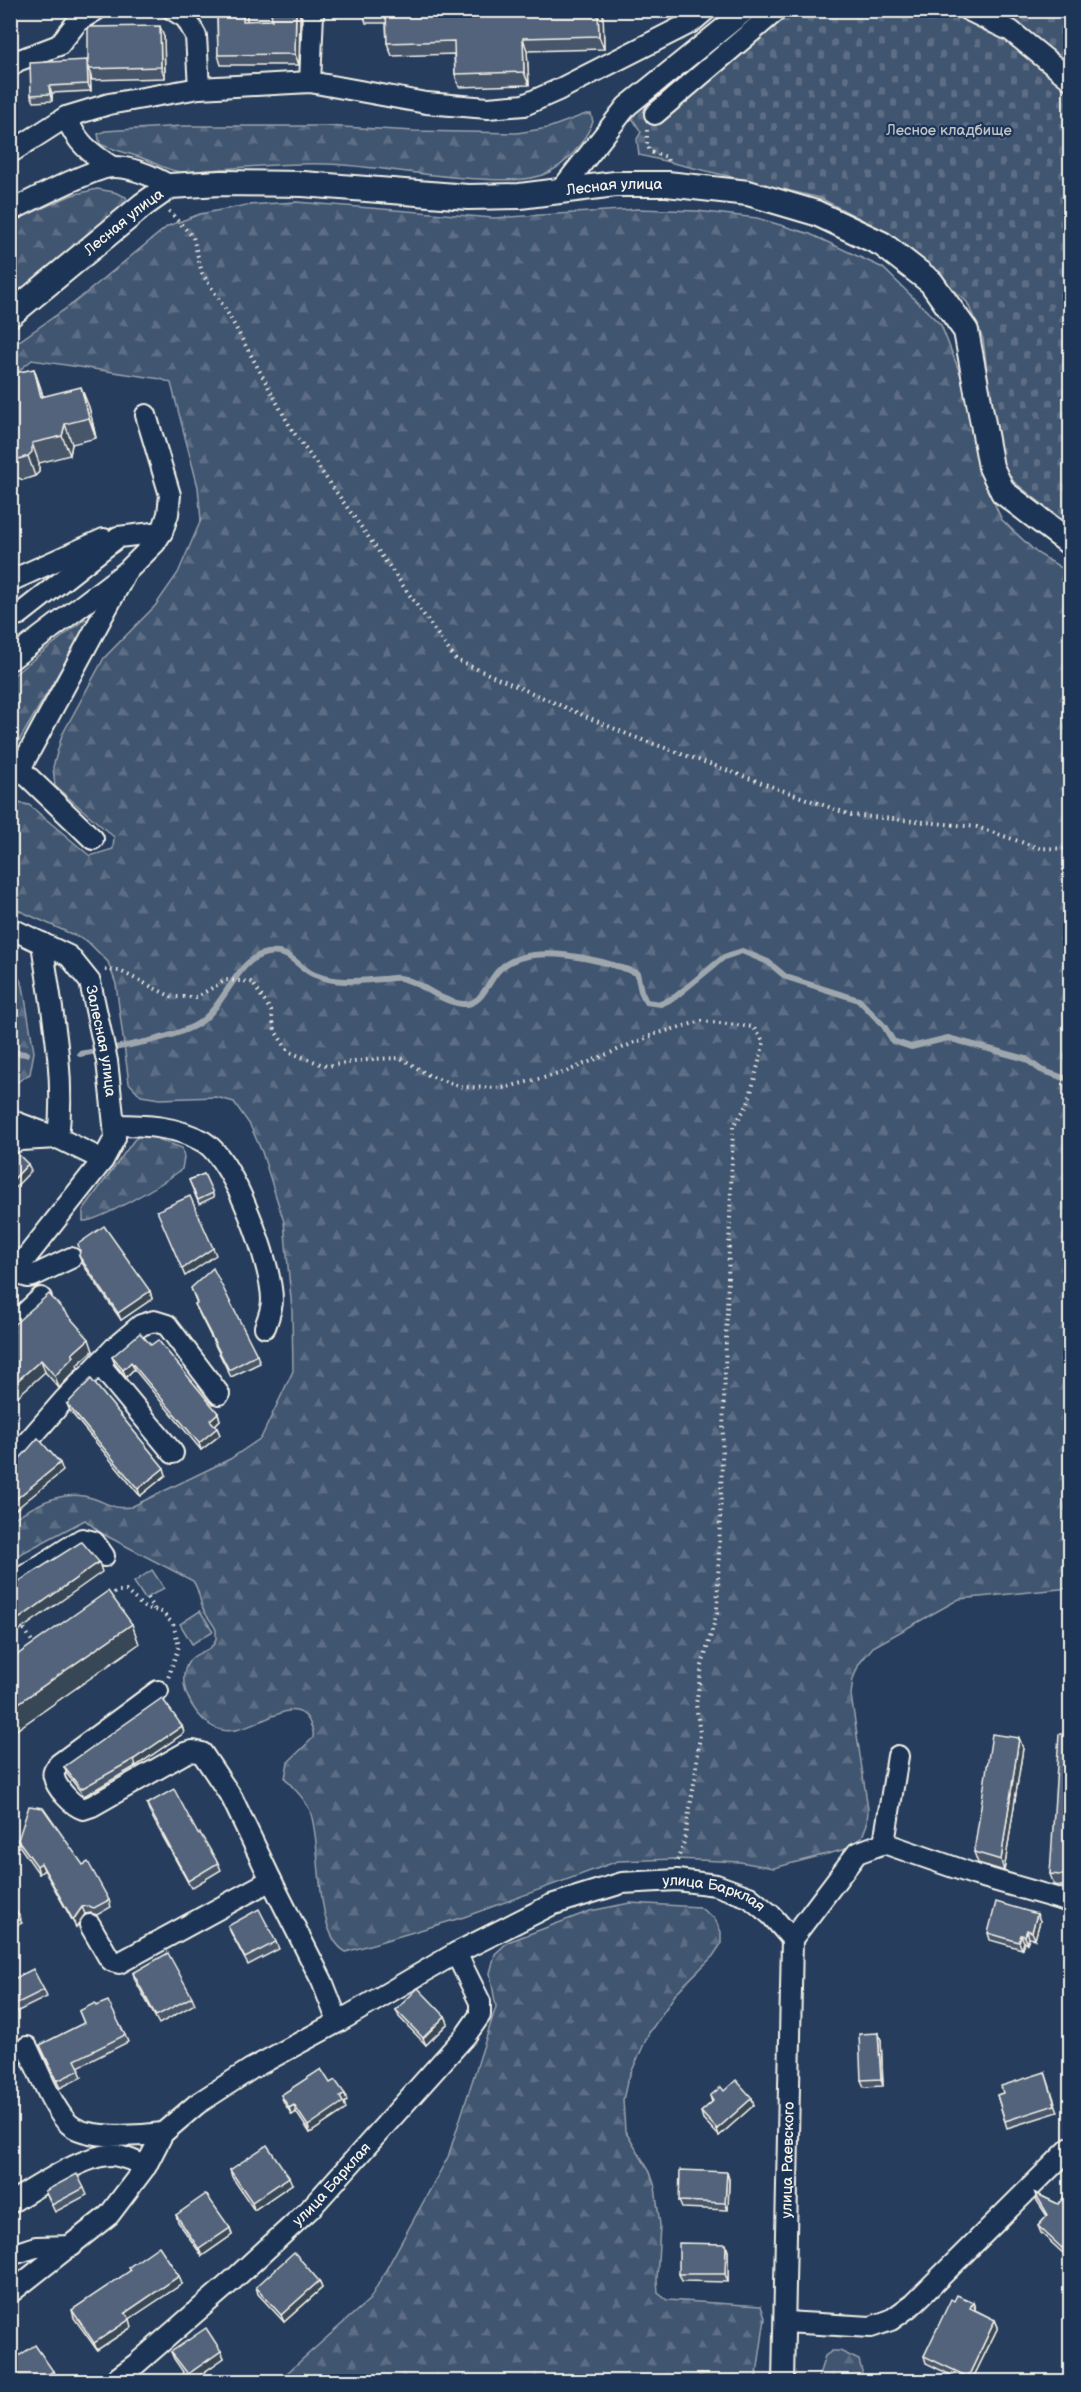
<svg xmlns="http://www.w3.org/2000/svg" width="1081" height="2392" font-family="'Balsamiq Sans',sans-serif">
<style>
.forest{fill:url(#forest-firs);stroke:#9aa2ac;stroke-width:1.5}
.cemetery{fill:url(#cemetery-stones);stroke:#9aa2ac;stroke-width:1.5}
.park{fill:#40546f;stroke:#9aa2ac;stroke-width:1.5}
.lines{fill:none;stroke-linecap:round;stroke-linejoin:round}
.stream{stroke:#9fa7ae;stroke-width:6}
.minor-casing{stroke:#f4f1e8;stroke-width:24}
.major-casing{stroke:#f4f1e8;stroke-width:28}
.path{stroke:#f4f1e8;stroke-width:4;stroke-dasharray:1.5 4.5;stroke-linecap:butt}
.minor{stroke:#1d3557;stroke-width:20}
.major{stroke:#1d3557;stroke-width:24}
.wall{fill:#47566a;stroke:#f4f1e8;stroke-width:1.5}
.shaded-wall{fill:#394656;stroke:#f4f1e8;stroke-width:1.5}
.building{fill:#52647b;stroke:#f4f1e8;stroke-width:1.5}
.labels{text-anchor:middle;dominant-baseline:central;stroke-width:4.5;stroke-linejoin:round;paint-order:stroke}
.park-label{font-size:15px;fill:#bec2c4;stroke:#1d3557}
.street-label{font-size:15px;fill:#f4f1e8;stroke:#1d3557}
</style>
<defs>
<pattern id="forest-firs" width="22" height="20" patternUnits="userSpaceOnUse" patternTransform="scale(1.5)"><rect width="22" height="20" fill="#40546f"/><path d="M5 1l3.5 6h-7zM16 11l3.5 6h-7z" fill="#5c6d84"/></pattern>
<pattern id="cemetery-stones" width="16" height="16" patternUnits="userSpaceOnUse" patternTransform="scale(1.5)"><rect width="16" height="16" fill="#40546f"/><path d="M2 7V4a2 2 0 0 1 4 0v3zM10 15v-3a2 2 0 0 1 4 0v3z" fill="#5c6d84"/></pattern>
</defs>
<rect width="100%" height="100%" fill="#263d5d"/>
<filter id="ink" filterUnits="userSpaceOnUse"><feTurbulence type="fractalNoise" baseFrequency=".0167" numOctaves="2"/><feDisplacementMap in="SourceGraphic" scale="12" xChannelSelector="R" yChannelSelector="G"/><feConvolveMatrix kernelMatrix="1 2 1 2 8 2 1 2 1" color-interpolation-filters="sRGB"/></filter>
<g filter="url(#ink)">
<g class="forest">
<path d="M586,114H591L593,122C581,148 561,173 531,178C515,181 497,180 481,179C429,177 378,166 326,164C278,162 228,170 180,172C166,170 156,163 142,158C128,153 113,150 100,144L98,134L105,131L182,126H325L414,131L517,133L548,128Z"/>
<path d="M97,189L114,192L126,197L129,205L124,213L11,299V222L72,195Z"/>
<path d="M296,202L493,218L638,209L697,211L757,218L810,234L883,268L941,325L967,391L983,479L1002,520L1037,553L1070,573V1588L959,1599L873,1647L859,1664L853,1679L851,1695L868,1809L867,1824L862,1837L846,1849L774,1868L740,1862L676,1859L618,1861L464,1917L346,1952C313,1934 323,1846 310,1811C305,1797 294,1790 285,1778L288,1762L313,1738C314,1731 312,1728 309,1721C290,1687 244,1749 210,1725C192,1712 175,1683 189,1661C196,1651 213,1652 216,1639C216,1639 216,1631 216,1630C214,1624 207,1617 204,1611C199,1601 200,1591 193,1581L101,1533L85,1520L11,1559L10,1520C37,1505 64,1487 95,1499C111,1505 113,1509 131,1507L230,1459L261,1438L293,1371L292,1310L284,1222L262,1152L250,1125L234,1102L216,1097L160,1099L141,1096L129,1083L116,984L108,962L87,941L11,907V801L29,805L90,856L113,849L114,837L55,786L53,767L62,735L104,658L155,606L178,573L201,520L198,487L171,383L161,379L32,360L11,377V347L75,302L168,226L200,214L247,205Z"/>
<path d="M85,619L88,620L87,625L19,741L11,750V677Z"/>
<path d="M11,962L23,986L34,1052L30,1074L11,1086Z"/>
<path d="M147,1135L182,1148L184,1157L182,1169C167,1181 99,1222 83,1221V1210L134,1140L139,1136Z"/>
<path d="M630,1903L699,1907L715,1919L721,1932V1944L713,1956L677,1992L649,2033L627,2082L623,2100L625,2131L650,2172L655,2187L660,2225L657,2280L658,2293L667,2300L761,2306L765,2318L756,2381H278L370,2299L448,2157L496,2007L490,1973L495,1954L508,1942L590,1911Z"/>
<path d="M832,2351H840L859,2360L862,2371L861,2381H817L825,2356Z"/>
</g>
<path class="cemetery" d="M754,11H1070V526L1013,481L1004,466L996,443L983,339L967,302L915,253L882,230L820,198L639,155L637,139L641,132L629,113Z"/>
<g class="park">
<path d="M152,1570L164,1588L145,1599L134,1582Z"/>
<path d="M200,1611L213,1631L192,1644L180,1624Z"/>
</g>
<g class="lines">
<g class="stream">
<path d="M10,1052L26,1054"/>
<path d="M80,1054C112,1048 173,1040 199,1023C225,1006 237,958 267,953C292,949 297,968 315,975C337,984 359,981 382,979C387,979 394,977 400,978C421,981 439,1002 463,1004C483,1006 488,979 501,968C532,941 602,960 637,973L641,991L646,1002L661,1004L675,997L724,957L742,951L768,962L786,977L859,1000L884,1026L893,1041L911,1047L948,1038L1026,1059L1041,1070L1064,1078H1070"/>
</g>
<defs>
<g id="minor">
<path d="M173,10L186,18L196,36L199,88"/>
<path d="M968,10L1011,31L1070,79"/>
<path d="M10,67L17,61L59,45L78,21L96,10"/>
<path d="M310,82L313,13L310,10"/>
<path d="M655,114L777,10"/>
<path d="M10,153L66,117"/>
<path d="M112,167C89,152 77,143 66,117L109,104L199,88L310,82L426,103L488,108L524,105L558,90L692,22L706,10"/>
<path d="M561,190L627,106L746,10"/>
<path d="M10,211C30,201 95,167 113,167C134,167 153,176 170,186"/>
<path d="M10,581L104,539"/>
<path d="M10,617L20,614L118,537L162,532"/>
<path d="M10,660L127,571L155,543L162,532L168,514L170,495L146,415"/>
<path d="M20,769L93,839"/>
<path d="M10,776L20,769L123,578"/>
<path id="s1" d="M10,928L69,956L90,982L107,1061L114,1125L115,1138L103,1160L10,1278"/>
<path d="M10,1120L58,1138L103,1160"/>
<path d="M114,1125C145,1125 176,1126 204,1142C234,1160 272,1265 272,1300C272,1309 268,1319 265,1327"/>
<path d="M10,1143L21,1140L58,1138C66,1073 51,1007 42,943"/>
<path d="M15,1273L28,1277L33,1276L71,1258"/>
<path d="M10,1327L41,1298"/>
<path d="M100,1365L173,1453"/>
<path d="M10,1462L63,1401L115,1347L141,1325L154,1321L167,1325L219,1394"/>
<path d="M10,1585L82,1539L94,1542L104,1556"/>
<path d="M158,1691L59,1764C56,1768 52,1772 54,1777C56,1788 73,1806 83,1809L92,1806L185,1753L193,1751L202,1753L232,1798L271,1880"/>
<path d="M884,1843L898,1756"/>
<path d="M90,1925L109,1958L112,1961L119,1963L271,1880L322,1981L338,2022"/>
<path d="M792,1939L857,1853L884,1843L976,1875L1070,1902"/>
<path d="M27,2047C37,2067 53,2110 69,2124C86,2140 141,2136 163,2133"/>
<path d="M10,2203C35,2188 84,2155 111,2155C122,2155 135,2162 146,2166"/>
<path d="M10,2255L36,2247L72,2246"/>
<path id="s2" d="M10,2293L109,2215L146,2166L163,2133L197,2104L251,2069L338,2022L456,1953L551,1905L622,1883L677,1880L716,1885L749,1897L771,1915L792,1939"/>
<path d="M785,2322L871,2327L891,2320L913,2304L1070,2148"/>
<path id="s3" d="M112,2382L135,2365L233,2280L310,2209L466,2035L480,2015V2002L456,1953"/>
<path id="s4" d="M783,2382L792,1939"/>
</g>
<g id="major">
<path id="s5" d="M10,315L143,205L170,186L220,183L303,184L468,197L520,196L615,184H667L748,193L816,213L882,244L931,282L966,331L991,467L1003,492L1070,543"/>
</g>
</defs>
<use href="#minor" class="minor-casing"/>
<use href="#major" class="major-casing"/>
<g class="path">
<path d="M647,130V145L651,152L667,157L668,163"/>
<path d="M169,211L193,237L202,273L226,310L292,430L456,660L629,735L851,815L977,827L1039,848L1070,849"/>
<path d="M105,970L120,971L172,997H196L226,980L252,982L271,1011L275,1031L289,1052L326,1066L374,1059L401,1058L430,1076L462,1087L503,1088L563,1073L655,1034L702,1021L753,1027L764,1042L748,1104L733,1127L717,1613L702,1666L696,1704L700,1734L695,1777L684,1842L677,1861"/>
<path d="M109,1597L118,1591H126L144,1607L162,1612L173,1624L179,1646L168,1678"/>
<path d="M147,1598L154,1609"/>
<path d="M21,1624L35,1646"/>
</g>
<use href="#minor" class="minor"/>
<use href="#major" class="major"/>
</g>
<g class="wall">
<path d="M217,10H244L247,17V21L272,20L271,10H298L300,16L299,65H221L218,55Z"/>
<path d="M362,10H603L604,49L527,51L529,85L459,87L455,74L454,54L392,56L387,43L386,23H366Z"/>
<path d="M164,37L165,78L92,80L90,73L91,91L52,93V101L34,102L31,95L88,64Z"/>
<path d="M10,112L16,124L10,128Z"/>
<path d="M34,369L43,396L89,407L96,438L72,444L70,455L39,463V472L35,476L23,480L11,475L10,474V374Z"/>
<path d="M204,1174L214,1197L199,1204L189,1180Z"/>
<path d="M79,1256L150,1291L152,1299L121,1320L82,1263Z"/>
<path d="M191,1288L257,1355L260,1363L231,1377L198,1311L195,1304L197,1303Z"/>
<path d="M11,1327L93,1351L77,1365L78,1368L59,1388L45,1372L13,1332Z"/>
<path d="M151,1345L218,1413L220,1420L215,1425L217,1428L220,1435L201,1450L134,1369L126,1377L115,1364L112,1357Z"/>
<path d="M67,1404L166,1475L140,1496L70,1411Z"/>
<path d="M182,1726L184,1733L136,1766L84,1796L67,1774L64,1767Z"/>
<path d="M1071,1734V1887L1054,1885L1050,1874Z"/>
<path d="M1019,1738L1023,1748L1004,1871L978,1863L974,1852Z"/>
<path d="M147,1804L198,1834L218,1863L221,1870L191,1888L149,1811Z"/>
<path d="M18,1840L109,1900L111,1907L97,1915L91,1913L85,1914L76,1927L44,1870L39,1874L20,1847Z"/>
<path d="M10,1903L22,1923L10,1929Z"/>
<path d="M1037,1914L1040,1921L1035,1939L1029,1938L1027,1943L1024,1942L1022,1949L990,1940L988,1933Z"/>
<path d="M228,1926L276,1942L279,1949L248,1965L231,1933Z"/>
<path d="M133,1973L192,1997L195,2004L159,2024L135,1980Z"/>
<path d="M10,1981L44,1990L47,1997L10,2015Z"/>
<path d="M96,2006L125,2035L128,2042L78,2067L82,2077L60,2088L40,2045L84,2023L79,2011Z"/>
<path d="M396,2010L445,2016L448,2023L426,2045L399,2017Z"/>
<path d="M878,2033L881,2040L883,2086L864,2087L861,2080Z"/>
<path d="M1045,2072L1058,2112L1007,2128L997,2095L1003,2093Z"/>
<path d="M330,2083L347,2101L344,2103L346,2109L310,2133L296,2112L292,2115L284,2103L281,2095Z"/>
<path d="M724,2091L754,2105L719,2136L703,2119L701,2112L712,2102L710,2096Z"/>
<path d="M230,2170L292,2184L254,2210L232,2177Z"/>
<path d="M729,2179L728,2210L682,2208L679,2201Z"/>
<path d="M84,2188L87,2195L55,2212L45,2191Z"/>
<path d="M1035,2193L1058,2204L1071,2197V2249L1065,2255L1041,2233L1038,2226L1047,2216L1037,2201Z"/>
<path d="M176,2215L230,2228L232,2235L202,2256L178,2222Z"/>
<path d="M728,2251V2282L682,2281L679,2274Z"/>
<path d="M129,2267L182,2284L129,2319L132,2327L97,2350L74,2318L72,2310L130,2271Z"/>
<path d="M319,2281L322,2288L284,2322L258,2294L256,2287Z"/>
<path d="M954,2301L973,2302L975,2309V2310L995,2320L998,2327L971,2382H965L926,2363L924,2356Z"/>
<path d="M221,2351L224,2358L190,2382L174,2359L171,2352Z"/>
</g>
<g class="shaded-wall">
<path d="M243,10H244L247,17V31L243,21Z"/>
<path d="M296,10H298L300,16L299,65L295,54Z"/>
<path d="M598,10H603L604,49L599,36Z"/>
<path d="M160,26L164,37L165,78L161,67Z"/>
<path d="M523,38L527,51L529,85L524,72Z"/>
<path d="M87,60L90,67L88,69L90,73L91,91L88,84Z"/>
<path d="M49,86L52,93V101L50,94Z"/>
<path d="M34,369L41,389L48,417L41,397Z"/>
<path d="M81,387L89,407L96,438L89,418Z"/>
<path d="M65,424L72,444L70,455L62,436Z"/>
<path d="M32,443L39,463V472L35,476L28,456Z"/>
<path d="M28,1164L31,1171L10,1193V1183Z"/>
<path d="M213,1248L216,1255L185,1276L182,1269Z"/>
<path d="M150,1291L152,1299L121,1320L118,1313Z"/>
<path d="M89,1339L93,1351L77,1365L78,1368L59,1388L55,1376L72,1354Z"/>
<path d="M41,1360L45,1372L10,1403V1387Z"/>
<path d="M131,1362L134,1369L126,1377L123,1370Z"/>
<path d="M218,1413L220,1420L213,1427L210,1420Z"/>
<path d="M217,1428L220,1435L201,1450L199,1443Z"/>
<path d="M60,1463L63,1471L10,1514V1504Z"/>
<path d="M164,1468L166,1475L140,1496L138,1489Z"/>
<path d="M99,1562L102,1572L10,1637V1625Z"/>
<path d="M132,1624L139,1644L12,1733L10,1728V1709Z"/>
<path d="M182,1726L184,1733L136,1766L134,1759Z"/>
<path d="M1019,1738L1023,1748L1004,1871L1001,1860Z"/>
<path d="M41,1863L44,1870L39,1874L37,1866Z"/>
<path d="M82,1907L85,1914L76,1927L73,1920Z"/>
<path d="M1037,1914L1040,1921L1035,1939L1032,1932Z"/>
<path d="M1027,1930L1029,1938L1027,1943L1025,1936Z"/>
<path d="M1021,1935L1024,1942L1022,1949L1019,1942Z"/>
<path d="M445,2016L448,2023L426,2045L423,2038Z"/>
<path d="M878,2033L881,2040L883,2086L881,2079Z"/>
<path d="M345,2094L347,2101L344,2103L346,2109L310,2133L308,2126L340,2097Z"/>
<path d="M752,2098L754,2105L719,2136L717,2129Z"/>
<path d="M294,2105L296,2112L292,2115L289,2108Z"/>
<path d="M727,2172L729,2179L728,2210L725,2203Z"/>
<path d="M289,2177L292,2184L254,2210L252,2202Z"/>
<path d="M230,2228L232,2235L202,2256L199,2249Z"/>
<path d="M1071,2239V2249L1065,2255L1062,2248Z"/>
<path d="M726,2244L728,2251V2282L725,2274Z"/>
<path d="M179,2276L182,2284L128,2320L125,2313Z"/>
<path d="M319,2281L322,2288L284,2322L281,2315Z"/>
<path d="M973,2302L975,2309L972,2315L970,2308Z"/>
<path d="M130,2319L132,2327L97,2350L94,2343Z"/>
<path d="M995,2320L998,2327L971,2382H969L968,2377Z"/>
<path d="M221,2351L224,2358L190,2382L188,2374Z"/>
<path d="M53,2371L56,2378L51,2382H38Z"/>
</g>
<g class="building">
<path d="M217,10H243V21L272,20L271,10H296L295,54L218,55Z"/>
<path d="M386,10H598L599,36L523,38L524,72L455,74L454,41L387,43Z"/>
<path d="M160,26L161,67L88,69V27Z"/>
<path d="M87,60L88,84L49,86L50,94L31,95L30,63Z"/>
<path d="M10,112L14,117L10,119Z"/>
<path d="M34,369L41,397L81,387L89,418L65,424L62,436L32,443V452L28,456L16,460L10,458V374Z"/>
<path d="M13,1149L28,1164L10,1183V1151Z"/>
<path d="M204,1174L213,1193L198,1200L189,1180Z"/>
<path d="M190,1196L213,1248L182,1269L157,1211Z"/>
<path d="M104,1226L150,1291L118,1313L79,1256L80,1251L78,1244Z"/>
<path d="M213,1268L257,1355L229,1370L195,1304L197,1303L191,1288Z"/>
<path d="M49,1294L89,1339L72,1354L74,1356L55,1376L41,1360L10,1387V1334L14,1331L11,1327Z"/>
<path d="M140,1333L151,1345L158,1340L218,1413L210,1420L217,1428L199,1443L131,1362L123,1370L112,1357Z"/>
<path d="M91,1379L164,1468L138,1489L67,1404Z"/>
<path d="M38,1438L60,1463L10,1504V1466L16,1463Z"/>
<path d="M81,1542L83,1543L99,1562L10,1625V1587Z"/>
<path d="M108,1591L132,1624L10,1709V1660Z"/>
<path d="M162,1698L182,1726L134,1759L81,1789L64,1767Z"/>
<path d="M992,1734L1019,1738L1001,1860L974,1852Z"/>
<path d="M1059,1734H1071V1876L1050,1874Z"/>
<path d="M174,1789L198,1834L200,1833L218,1863L188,1881L147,1804Z"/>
<path d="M29,1806L43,1808L83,1865L88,1862L109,1900L94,1908L88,1906L82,1907L73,1920L41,1863L37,1866L18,1840Z"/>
<path d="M11,1902L21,1919L10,1925V1903Z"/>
<path d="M996,1902L1037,1914L1032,1932L1027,1930L1025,1936L1021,1935L1019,1942L988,1933Z"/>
<path d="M259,1909L276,1942L245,1958L228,1926Z"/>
<path d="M168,1953L192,1997L156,2016L133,1973Z"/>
<path d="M33,1969L44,1990L10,2007V1981Z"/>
<path d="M418,1988L445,2016L423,2038L396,2010Z"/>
<path d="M108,2001L125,2035L75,2060L80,2070L57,2081L40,2045L84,2023L79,2011L95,2003L96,2006Z"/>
<path d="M878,2033L881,2079L861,2080L859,2034Z"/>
<path d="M321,2069L330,2083L335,2080L345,2094L340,2097L343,2102L308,2126L294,2105L289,2108L281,2095Z"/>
<path d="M1045,2072L1055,2105L1005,2121L997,2095L1003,2093L1001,2086Z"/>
<path d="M736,2080L752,2098L717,2129L701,2112L713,2101L710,2096L721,2087L724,2091Z"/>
<path d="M267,2145L289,2177L252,2202L230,2170Z"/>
<path d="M680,2170L727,2172L725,2203L679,2201Z"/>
<path d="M77,2174L84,2188L52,2205L45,2191Z"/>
<path d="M1035,2193L1058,2204L1067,2194L1071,2197V2239L1062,2248L1038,2226L1048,2215Z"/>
<path d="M206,2194L230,2228L199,2249L176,2215Z"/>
<path d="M679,2243L726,2244L725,2274H679Z"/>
<path d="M159,2246L179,2276L125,2313L130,2319L94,2343L72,2310L131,2270L129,2267Z"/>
<path d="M294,2252L319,2281L281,2315L256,2287Z"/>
<path d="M957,2295L973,2302L970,2308L995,2320L968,2377L924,2356L951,2299L954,2301Z"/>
<path d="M206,2328L221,2351L188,2374L171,2352Z"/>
<path d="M35,2345L53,2371L38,2382H10V2362Z"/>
</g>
</g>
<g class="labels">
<g class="park-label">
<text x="949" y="130">Лесное кладбище</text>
</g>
<g class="street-label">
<text stroke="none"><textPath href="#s5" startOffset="651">Лесная улица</textPath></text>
<text stroke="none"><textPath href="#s5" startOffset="147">Лесная улица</textPath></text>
<text stroke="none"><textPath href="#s1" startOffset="159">Залесная улица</textPath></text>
<text stroke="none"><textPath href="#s2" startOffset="844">улица Барклая</textPath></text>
<text stroke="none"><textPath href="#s4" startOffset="222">улица Раевского</textPath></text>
<text stroke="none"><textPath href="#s3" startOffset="296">улица Барклая</textPath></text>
</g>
</g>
<rect width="1081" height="2392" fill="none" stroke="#1d3557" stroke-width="36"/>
<rect x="18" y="18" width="1045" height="2356" fill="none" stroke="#f4f1e8" stroke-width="2" filter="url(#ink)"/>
</svg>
